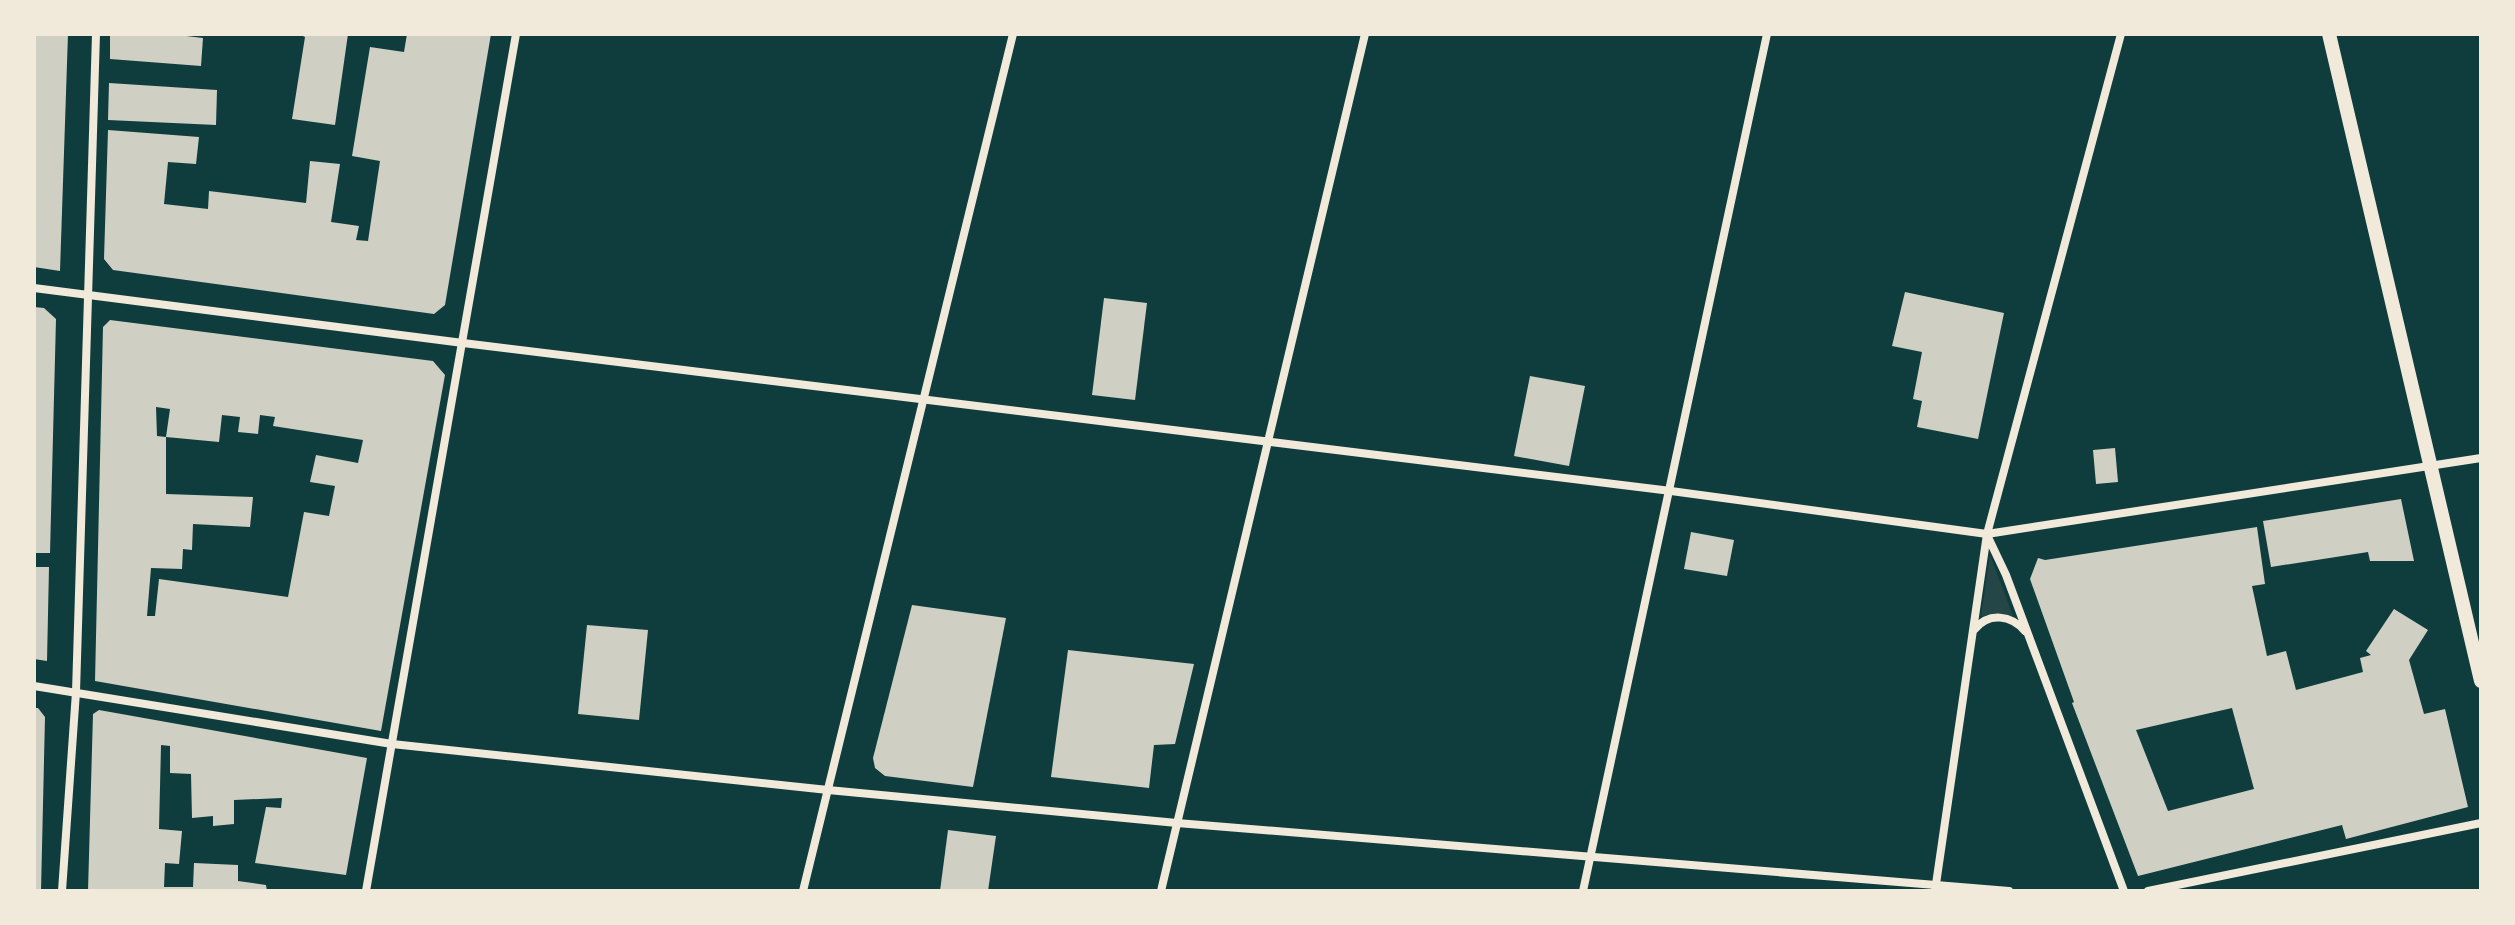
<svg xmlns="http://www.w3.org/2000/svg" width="2515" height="925" font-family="Inter,sans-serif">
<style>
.green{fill:#244646}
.building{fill:#cfcfc3;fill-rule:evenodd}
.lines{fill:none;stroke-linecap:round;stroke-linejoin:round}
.minor{stroke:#f1e9da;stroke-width:8}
.secondary{stroke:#f1e9da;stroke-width:14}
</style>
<rect width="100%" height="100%" fill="#0f3d3e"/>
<path class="green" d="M1990,555L2013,616L1997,614L1981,616Z"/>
<g class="building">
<path d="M34,34H68L60,271L34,267Z"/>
<path d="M110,34H170L203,38L201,66L110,59Z"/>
<path d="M299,34H348L335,125L292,119L305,37Z"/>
<path d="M407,34H491L445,305L434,314L113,270L104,259L108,130L199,137L196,164L168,162L164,204L208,209L209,191L306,203L310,161L340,164L331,222L359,226L356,240L368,241L380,161L352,156L370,47L404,52Z"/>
<path d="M109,83L217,90L216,125L108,120Z"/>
<path d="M1905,292L2004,313L1978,439L1917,427L1922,401L1913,399L1922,352L1892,346Z"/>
<path d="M1104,298L1147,303L1135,400L1092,395Z"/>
<path d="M34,307L44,308L56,319L50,553H34Z"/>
<path d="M110,320L433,361L445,375L381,731L95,681L103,327ZM156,407L170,409L166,437L219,442L222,415L240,417L238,432L258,434L260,415L275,417L273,426L363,440L358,463L316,455L310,482L335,486L329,516L304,512L288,597L159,579L155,616H147L151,568L182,569L183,549L192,550L193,524L250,527L253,497L166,494V437L157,436Z"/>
<path d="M1530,376L1585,386L1569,466L1514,456Z"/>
<path d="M2115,448L2118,482L2096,484L2093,450Z"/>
<path d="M2401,499L2414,561H2370L2368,552L2271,567L2263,521Z"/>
<path d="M2257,527L2265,584L2252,586L2267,656L2286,651L2296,690L2363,672L2360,658L2371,655L2366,651L2394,609L2428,630L2409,660L2424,714L2445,709L2468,807L2346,839L2342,825L2138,876L2072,703L2074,702L2030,579L2038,558L2045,560ZM2232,708L2254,789L2168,811L2136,730Z"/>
<path d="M1691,532L1734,540L1727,576L1684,569Z"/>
<path d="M34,567H49L47,661L34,659Z"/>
<path d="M912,605L1006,618L973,787L885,776L875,768L873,758Z"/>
<path d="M587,625L648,630L639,720L578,714Z"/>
<path d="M1068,650L1194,664L1175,744L1154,745L1149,788L1051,777Z"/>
<path d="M34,708H38L45,717L41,891H34Z"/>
<path d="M99,710L367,758L346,875L255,863L266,807L281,808L282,798L234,800V824L213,826V816L192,818L191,774L170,773V746L161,745L159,829L182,831L179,864L165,863L164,887H193L194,863L238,865V881L266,885L267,891H88L93,714Z"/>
<path d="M948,830L996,836L988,891H940Z"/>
</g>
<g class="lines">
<g class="minor">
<path d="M34,288L463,343L1671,491L1987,534L2481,458"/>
<path d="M1987,535L2006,575L2124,891"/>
<path d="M1975,629C1989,612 2011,615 2025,631"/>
<path d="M34,686L392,744L828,790L1177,823L2009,891"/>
<path d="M62,891L76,692L96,34"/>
<path d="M366,891L516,34"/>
<path d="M803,891L1013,34"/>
<path d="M1161,891L1365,34"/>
<path d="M1583,891L1767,34"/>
<path d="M1935,891L1987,534L2121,34"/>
<path d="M2148,891L2481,823"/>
</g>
<path class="secondary" d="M2329,34L2481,681"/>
</g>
<rect width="2515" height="925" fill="none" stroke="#f1e9da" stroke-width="72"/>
</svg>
